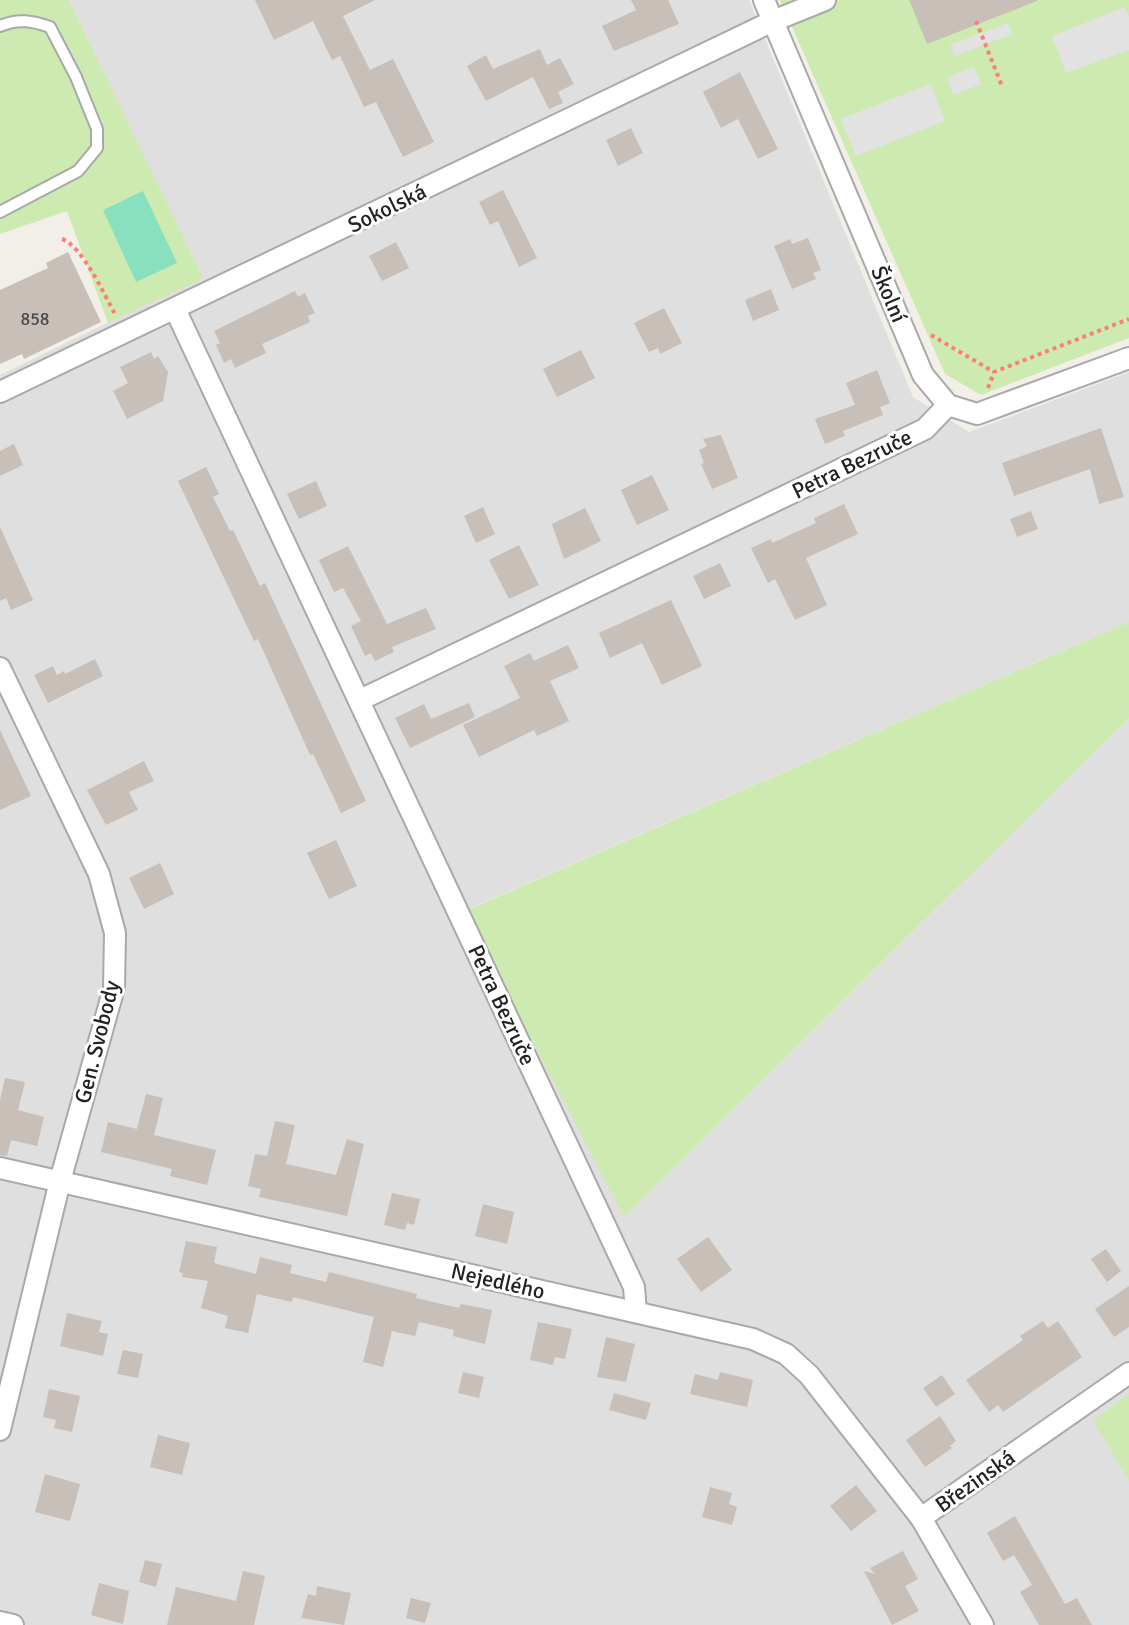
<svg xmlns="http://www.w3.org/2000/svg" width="1129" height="1625" font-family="Signika,sans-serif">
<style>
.residential{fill:#e0dfdf}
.grass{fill:#cdebb0}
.pitch{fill:#88e0be}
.parking{fill:#e2e2e2}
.building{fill:#c7bfb8}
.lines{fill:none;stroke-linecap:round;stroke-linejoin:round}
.service-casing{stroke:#a9a9a9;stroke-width:14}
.minor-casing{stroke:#a9a9a9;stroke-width:24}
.path{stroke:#fa8072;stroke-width:4;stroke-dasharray:4 4;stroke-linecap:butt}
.service{stroke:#fff;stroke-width:10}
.minor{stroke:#fff;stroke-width:20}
.labels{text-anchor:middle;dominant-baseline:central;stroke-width:6;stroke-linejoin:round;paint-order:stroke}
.number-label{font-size:18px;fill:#4b4948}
.street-label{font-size:22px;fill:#222;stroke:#fff}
</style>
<rect width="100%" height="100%" fill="#f2efe9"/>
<path class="residential" d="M69,0H749L913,397L969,432L1129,372V622L466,910L625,1216L1129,718V1625H0V375L202,277Z"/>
<g class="grass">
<path d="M0,0H69L203,278L108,323L67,211L0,234Z"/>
<path d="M780,0H1129V338L981,395L945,374Z"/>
<path d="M1129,622V718L624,1217L465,911Z"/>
<path d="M1129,1393V1480L1093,1421Z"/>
</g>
<path class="pitch" d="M143,191L177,263L136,282L103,210Z"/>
<g class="parking">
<path d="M1125,7L1129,17V50L1066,73L1052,36Z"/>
<path d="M1008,23L1012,34L955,56L950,45Z"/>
<path d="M974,67L981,84L953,95L947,77Z"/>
<path d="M930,84L945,121L856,156L841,119Z"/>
</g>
<g class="building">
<path d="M255,0H375L343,16L370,70L393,59L434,142L403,157L376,102L364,107L340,56L332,60L313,21L274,40Z"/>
<path d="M631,0H668L679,24L614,51L602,26L636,10Z"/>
<path d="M909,0H1037V1L927,44Z"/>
<path d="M540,49L547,65L560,58L574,84L558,92L563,103L549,109L533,77L486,101L467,66L486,55L493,69Z"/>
<path d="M740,72L778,149L758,159L738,119L721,128L703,92Z"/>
<path d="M631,128L643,153L618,166L606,140Z"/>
<path d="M503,190L537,258L519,267L498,221L490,225L479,202Z"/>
<path d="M808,238L821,270L813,273L816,279L792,289L774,246L790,239L792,244Z"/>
<path d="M396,242L409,268L382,281L369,256Z"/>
<path d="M68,252L101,322L24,359L22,354L0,364V290L48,268L46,263Z"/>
<path d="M771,289L779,310L753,321L745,300Z"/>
<path d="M295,291L298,297L305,293L315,313L308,316L310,322L262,344L266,353L235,368L231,359L224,363L216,345L220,343L214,331Z"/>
<path d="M664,308L682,343L660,354L658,348L649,352L634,323Z"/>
<path d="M581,350L595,378L557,397L543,369Z"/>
<path d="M151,352L154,359L158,356L168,372L163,401L127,419L113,391L128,383L120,367Z"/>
<path d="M877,370L890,403L880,407L883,415L843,431L845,436L825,444L815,419L855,405L846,383Z"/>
<path d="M1101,428L1124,497L1099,504L1090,469L1014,496L1002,463Z"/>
<path d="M721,435L738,478L712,489L701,464L704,463L699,450L707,446L703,439Z"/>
<path d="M14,444L23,465L0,476V451Z"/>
<path d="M206,467L219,494L213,497L230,531L233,530L260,586L265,583L366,801L341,813L313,754L310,755L258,639L254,641L178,481Z"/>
<path d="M652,475L669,510L637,525L621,490Z"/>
<path d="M316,481L327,506L299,519L287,494Z"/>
<path d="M844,504L858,534L806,558L827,605L795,620L775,579L768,583L751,548L771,539L772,543L816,523L814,518Z"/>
<path d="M483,507L495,534L476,543L464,516Z"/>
<path d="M585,508L601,541L564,559L552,524Z"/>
<path d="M1031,511L1038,529L1017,537L1010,519Z"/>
<path d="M0,527L33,600L11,610L6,598L0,601Z"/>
<path d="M519,545L539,585L509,599L489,560Z"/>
<path d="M348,546L387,624L426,608L436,629L392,647L394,652L375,661L371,653L365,656L351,626L361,621L343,588L334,592L319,560Z"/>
<path d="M720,563L731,586L704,599L693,576Z"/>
<path d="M671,600L702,666L662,685L642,643L610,658L599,633Z"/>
<path d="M568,645L579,668L550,681L569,721L537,736L534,730L479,757L463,725L520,698L504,666L530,653L534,661Z"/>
<path d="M95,659L103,676L48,703L34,675L53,666L57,675L64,671L65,674Z"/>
<path d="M469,703L475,717L410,748L395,718L424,704L431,719Z"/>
<path d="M0,730L31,796L0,810Z"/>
<path d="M144,761L154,781L129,792L138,810L106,825L87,790Z"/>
<path d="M336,840L357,886L329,899L307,853Z"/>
<path d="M160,863L174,894L144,909L129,878Z"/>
<path d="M5,1078L25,1082L18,1110L44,1117L37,1146L11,1140L7,1156L0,1155V1100Z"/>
<path d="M146,1094L163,1098L154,1135L216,1150L207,1185L170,1176L172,1169L101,1152L108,1122L137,1129Z"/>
<path d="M275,1121L295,1125L286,1164L336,1175L347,1139L364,1144L347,1216L259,1197L261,1189L248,1186L255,1154L267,1156Z"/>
<path d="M392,1193L420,1199L414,1225L407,1223L405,1230L384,1225Z"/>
<path d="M483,1204L514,1212L507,1244L475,1236Z"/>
<path d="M708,1237L732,1270L701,1292L677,1259Z"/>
<path d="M186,1241L217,1247L214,1263L256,1274L260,1257L292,1265L290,1273L326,1282L329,1272L417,1294L416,1298L459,1308L461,1304L492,1310L485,1344L453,1336L454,1330L419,1322L415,1336L392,1331L383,1367L363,1362L374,1317L293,1297L292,1302L257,1294L248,1333L225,1328L228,1316L201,1308L208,1281L182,1277L183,1273L179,1272Z"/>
<path d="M1106,1249L1121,1271L1107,1282L1091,1259Z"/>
<path d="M1129,1286V1327L1114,1337L1095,1309Z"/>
<path d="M67,1313L102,1321L99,1332L108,1334L103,1356L60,1346Z"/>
<path d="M1043,1321L1048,1328L1058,1321L1082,1357L1003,1412L998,1405L989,1412L966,1380L1023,1340L1020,1336Z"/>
<path d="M538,1322L572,1329L565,1359L555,1357L553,1365L530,1360Z"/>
<path d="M606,1337L635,1344L626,1382L597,1377Z"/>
<path d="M123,1350L143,1354L138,1378L117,1374Z"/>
<path d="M463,1372L484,1377L479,1398L458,1393Z"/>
<path d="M720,1372L753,1380L747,1407L690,1394L695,1374L718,1380Z"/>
<path d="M942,1375L955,1394L936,1407L923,1388Z"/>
<path d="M49,1389L80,1396L72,1432L54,1428L56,1420L43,1417Z"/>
<path d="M614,1393L651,1403L646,1420L609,1410Z"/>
<path d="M940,1416L956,1441L950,1446L952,1448L925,1467L906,1440Z"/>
<path d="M158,1435L190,1443L182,1475L150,1467Z"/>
<path d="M45,1474L80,1484L70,1521L35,1512Z"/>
<path d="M856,1485L877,1511L851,1531L830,1506Z"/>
<path d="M710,1487L732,1493L729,1504L737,1507L732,1525L702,1517Z"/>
<path d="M1015,1516L1065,1604L1077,1598L1092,1625H1039L1020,1592L1032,1585L1014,1555L1003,1561L987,1533Z"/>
<path d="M903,1551L918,1579L905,1586L919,1611L892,1625L864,1571L875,1574L870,1568Z"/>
<path d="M145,1560L162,1564L156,1587L139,1582Z"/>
<path d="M243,1571L265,1576L254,1625H167L176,1587L236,1601Z"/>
<path d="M99,1583L129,1591L123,1624L91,1615Z"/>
<path d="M317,1586L351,1593L344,1625L301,1618L308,1594L316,1596Z"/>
<path d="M411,1598L431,1603L425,1623L406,1618Z"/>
</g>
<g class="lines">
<defs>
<path id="service" d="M0,26C18,18 33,21 50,27L76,77L97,129V148L78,171L0,212"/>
<g id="minor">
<path d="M764,0L923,375L948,405L977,414L1129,358"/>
<path d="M175,309L634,1287L636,1312"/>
<path d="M0,392L773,21L825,0"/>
<path d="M0,668L99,874L115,933L114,988L60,1181L0,1430"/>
<path d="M360,700L925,429L948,405"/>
<path d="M0,1168L753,1339L786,1354L809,1375L921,1518"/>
<path d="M0,1622L13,1625"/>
<path d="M983,1625L921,1518L1129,1373"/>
</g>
</defs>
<use href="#service" class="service-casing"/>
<use href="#minor" class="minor-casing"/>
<g class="path">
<path d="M976,21L1002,86"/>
<path d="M62,239C82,246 104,294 115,314"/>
<path d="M931,335L994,372"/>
<path d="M988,388L994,372L1129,319"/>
</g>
<use href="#service" class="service"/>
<use href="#minor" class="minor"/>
</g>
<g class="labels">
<g class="number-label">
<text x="35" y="319">858</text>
</g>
<g class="street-label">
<text transform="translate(387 208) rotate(-26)">Sokolská</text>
<text transform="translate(889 294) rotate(67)">Školní</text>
<text transform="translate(852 464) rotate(-26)">Petra Bezruče</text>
<text transform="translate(502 1005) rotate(65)">Petra Bezruče</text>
<text transform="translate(97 1042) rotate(-76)">Gen. Svobody</text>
<text transform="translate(498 1281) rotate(13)">Nejedlého</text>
<text transform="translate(975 1481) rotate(-35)">Březinská</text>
</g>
</g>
</svg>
